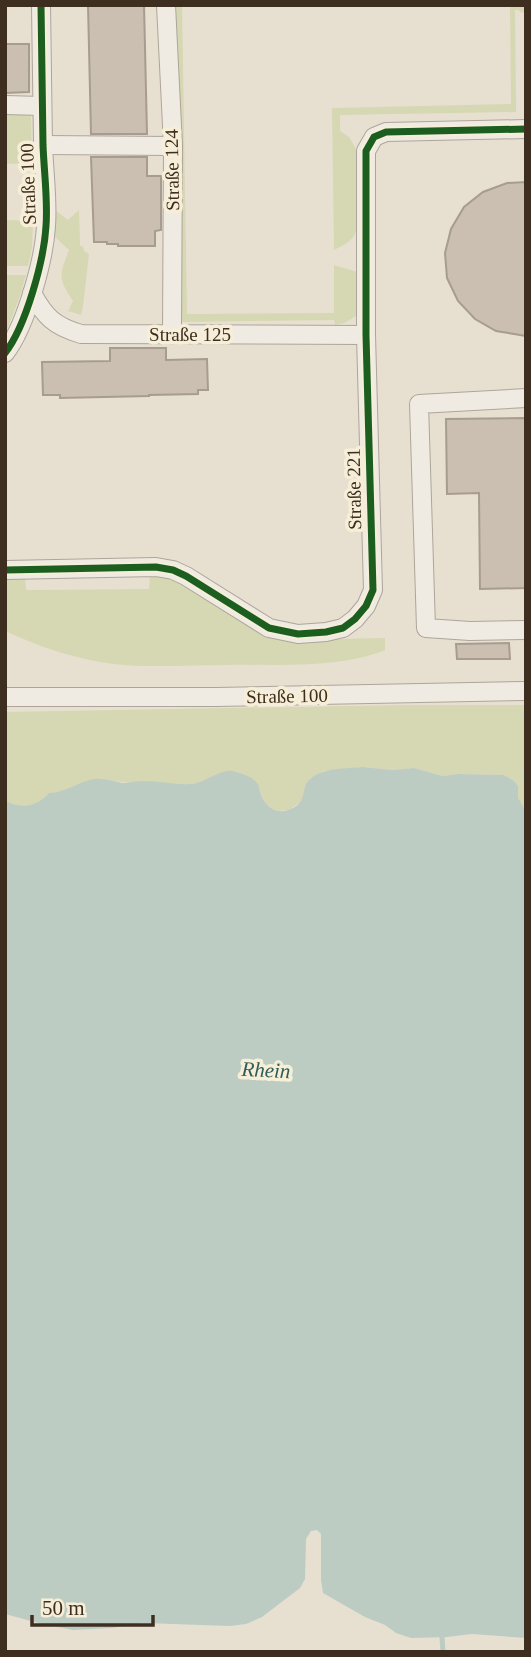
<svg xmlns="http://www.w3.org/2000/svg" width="531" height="1657" font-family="'Times New Roman',serif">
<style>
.green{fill:#d6d7b3}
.water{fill:#bcccc2}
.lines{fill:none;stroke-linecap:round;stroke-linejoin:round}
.stream{stroke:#bcccc2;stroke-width:5}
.building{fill:#cbbfb2;stroke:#a89c90;stroke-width:2}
.minor-casing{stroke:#ada599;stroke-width:20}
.minor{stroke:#efebe3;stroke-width:18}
.cycleway-casing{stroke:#f7eed8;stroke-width:11}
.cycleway{stroke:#1b5e20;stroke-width:7}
.labels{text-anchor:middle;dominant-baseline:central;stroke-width:7;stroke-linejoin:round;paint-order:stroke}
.street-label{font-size:19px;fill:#3d2e20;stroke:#f7eed8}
.water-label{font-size:21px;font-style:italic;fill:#2f5d5a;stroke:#f7eed8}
</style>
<rect width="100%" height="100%" fill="#e7e0d1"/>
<g class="green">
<path d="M171,5H182L187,314L334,313V265L357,272L358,315L344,323L335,325L334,320L181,322Z"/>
<path d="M510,5H526V18L525,13L520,12L519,10H515L516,112L340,115V131L349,137L356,149L357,228C355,240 344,245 334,250L332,108L511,104Z"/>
<path d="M5,111L31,112L32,163L5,164Z"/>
<path d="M55,210L68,220L79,210L80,246H83L84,251L89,254L83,306L81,315L68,311L73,301C58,278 59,276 69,250L55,237Z"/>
<path d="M7,220L33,221L32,247L28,266H7Z"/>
<path d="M5,275H26L20,296L5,335Z"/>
<path d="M150,575L175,577L285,640L385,638V650C339,669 275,664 226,665C188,665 150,668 113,664C75,659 40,647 5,631V577H25L26,590L149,589Z"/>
<path d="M405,705H526V811L518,798V786L514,781L504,775L459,774L442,776L414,768L392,770L363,767L324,771L310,778L305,787L304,795L301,802L288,810L279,811L272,809L265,803L260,794L258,784L226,771L202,782L192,784L172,785L141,781L132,783L98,779L89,781L57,793H49C38,806 20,810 5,800V712Z"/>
</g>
<path class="water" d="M363,767L392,770L414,768L442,776L459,774L504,775L514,781L518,786V798L526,811V1638L472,1634L447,1637L411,1638L396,1633L385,1625L365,1617L323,1593L321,1580V1534L317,1530L311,1531L306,1539L305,1579L300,1588L262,1617L246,1624L230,1626L144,1623L112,1628L73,1630L42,1624L5,1614V800C20,810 38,806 49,793C66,793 79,781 95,779C104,778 113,781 122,783C130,783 136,781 143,781C160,781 175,785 192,784C205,783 220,769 232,771C239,773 252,776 256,782C260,786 258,786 260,792C263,804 274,815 288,810C310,803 299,787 311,778C326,767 346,769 363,767Z"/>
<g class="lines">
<path class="stream" d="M442,1637L443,1652"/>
</g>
<g class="building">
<path d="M88,5H144L147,134H91Z"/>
<path d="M5,44H29V92L5,93Z"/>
<path d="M91,157H147V176H161V230L155,231V246H118V244H107V242H94Z"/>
<path d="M526,182V336L496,331L475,319L458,301L447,278L445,253L451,229L464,207L483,192L507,183Z"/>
<path d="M110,348H166V360L207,359L208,390H198V394L149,395V396L60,398V395H43L42,362L110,361Z"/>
<path d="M526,418V588L480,589L479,493L447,494L446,419Z"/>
<path d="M509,643L510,659H457L456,644Z"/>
</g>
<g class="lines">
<defs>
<g id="minor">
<path d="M166,5L173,146L172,334"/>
<path d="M5,105L42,106"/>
<path d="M43,145L173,146"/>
<path d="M32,293C45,317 54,326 81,334L366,335"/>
<path d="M5,353C26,326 44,260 46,226C48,200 44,172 43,145C42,99 42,52 41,5"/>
<path d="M526,398L419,404L426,628L470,631L526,630"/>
<path d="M5,570L156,567L173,570L186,576L269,628L298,634L326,632L343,628L355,619L366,606L373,590L366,335V151L374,137L386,132L526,129"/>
<path d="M5,697H216L526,691"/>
</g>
</defs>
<use href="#minor" class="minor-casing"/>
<use href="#minor" class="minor"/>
<defs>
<g id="cycleway">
<path d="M5,353C26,326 44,260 46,226C48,200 44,172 43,145C42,99 42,52 41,5"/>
<path d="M5,570L156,567L173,570L186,576L269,628L298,634L326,632L343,628L355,619L366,606L373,590L366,335V151L374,137L386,132L526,129"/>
</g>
</defs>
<use href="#cycleway" class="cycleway-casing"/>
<use href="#cycleway" class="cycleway"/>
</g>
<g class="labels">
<g class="street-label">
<text transform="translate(172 170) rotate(-91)">Straße 124</text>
<text transform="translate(28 184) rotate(-92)">Straße 100</text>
<text x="190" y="334">Straße 125</text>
<text transform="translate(354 489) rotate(-91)">Straße 221</text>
<text transform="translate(287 696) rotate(-1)">Straße 100</text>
</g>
<g class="water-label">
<text transform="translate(266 1070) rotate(3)">Rhein</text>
</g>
</g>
<rect width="531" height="1657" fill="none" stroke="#3d2e20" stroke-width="14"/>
<path d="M32 1615v10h121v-10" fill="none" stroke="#3d2e20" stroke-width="3.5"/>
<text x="42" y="1615" font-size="21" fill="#3d2e20" stroke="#f7eed8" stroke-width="5" paint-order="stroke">50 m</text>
</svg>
